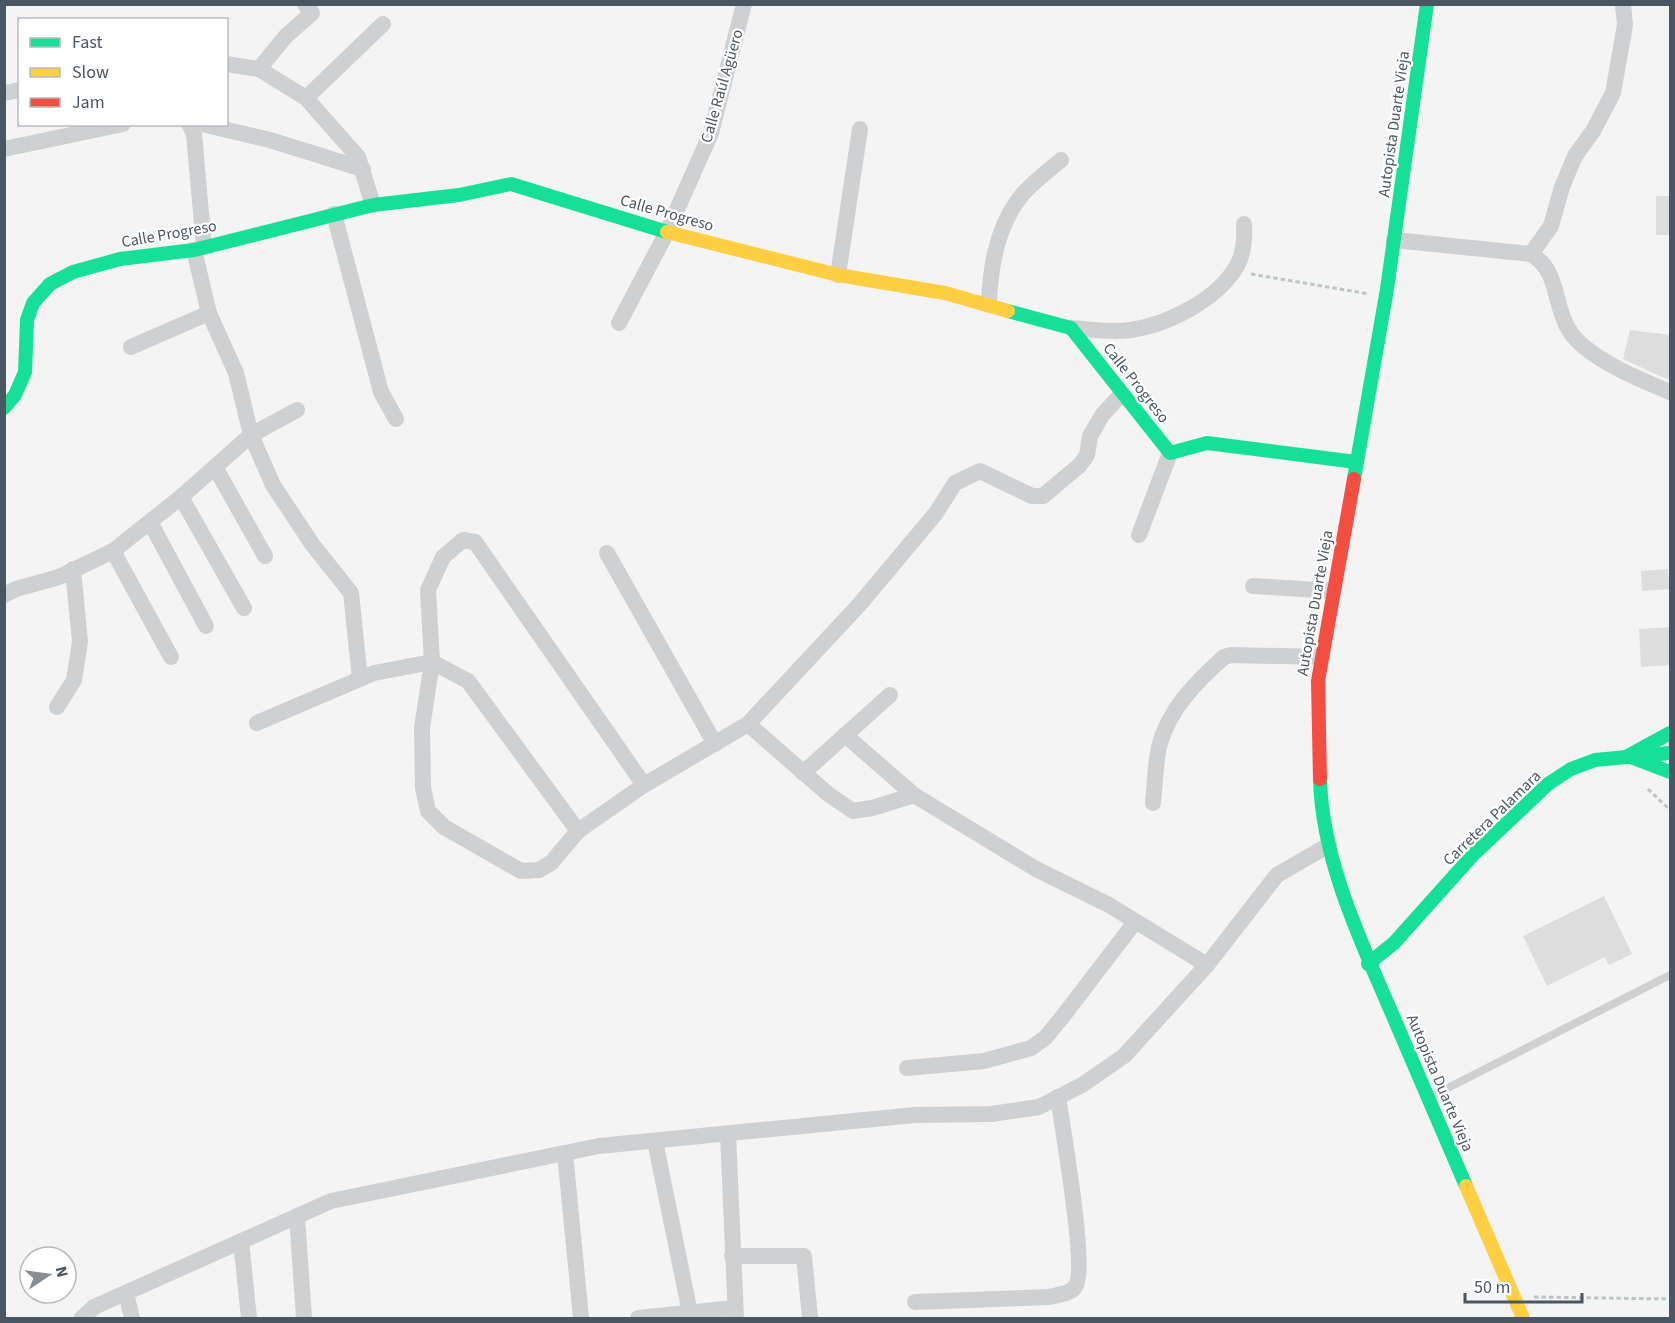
<svg xmlns="http://www.w3.org/2000/svg" width="1675" height="1323" font-family="'Source Sans 3',sans-serif">
<style>
.building{fill:#ddddde}
.lines{fill:none;stroke-linecap:round;stroke-linejoin:round}
.path{stroke:#bcc7c4;stroke-width:3;stroke-dasharray:4.5 3;stroke-linecap:butt}
.lane{stroke:#ced0d2;stroke-width:8}
.street{stroke:#ced0d2;stroke-width:16}
.fast{stroke:#16e098;stroke-width:14}
.slow{stroke:#ffcf43;stroke-width:14}
.jam{stroke:#f24e42;stroke-width:14}
.labels{text-anchor:middle;dominant-baseline:central;stroke-width:4.5;stroke-linejoin:round;paint-order:stroke}
.street-label{font-size:16px;fill:#4a5661;stroke:#fff}
</style>
<rect width="100%" height="100%" fill="#f4f4f4"/>
<g class="building">
<rect x="1656" y="196" width="15" height="39"/>
<path d="M1630,330L1671,335V381L1623,359Z"/>
<path d="M1668,569L1670,589L1642,591L1641,571Z"/>
<path d="M1671,627V665L1641,667L1639,629Z"/>
<path d="M1604,896L1632,954L1609,965L1605,957L1547,986L1523,936Z"/>
</g>
<g class="lines">
<g class="path">
<path d="M1251,274L1369,294"/>
<path d="M1648,789L1670,810"/>
<path d="M1534,1297L1670,1299"/>
</g>
<path class="lane" d="M1430,1097L1670,975"/>
<g class="street">
<path d="M226,64L259,69L306,98L358,157L373,205"/>
<path d="M259,69L286,36L312,13L305,4"/>
<path d="M4,93L20,90"/>
<path d="M306,98L383,24"/>
<path d="M189,124L194,134L204,247"/>
<path d="M202,124L270,140L363,169"/>
<path d="M4,149L123,124"/>
<path d="M334,214L381,392L396,419"/>
<path d="M1394,240L1531,254C1560,271 1553,305 1569,330C1586,358 1641,380 1670,392"/>
<path d="M194,250L209,313L236,373L251,435L273,485L312,544L351,593L360,679"/>
<path d="M1531,254L1551,226L1562,187L1575,156L1593,131L1613,93L1625,25L1623,4"/>
<path d="M838,275L860,129"/>
<path d="M989,305C990,267 997,225 1022,195C1033,182 1048,171 1061,160"/>
<path d="M619,323L667,232L711,133L744,4"/>
<path d="M1071,328C1090,329 1112,333 1131,330C1166,325 1212,302 1233,272C1243,259 1245,240 1244,224"/>
<path d="M131,347L209,313"/>
<path d="M215,467L265,556"/>
<path d="M181,497L244,608"/>
<path d="M150,522L206,626"/>
<path d="M1139,535L1170,453"/>
<path d="M113,551L171,657"/>
<path d="M607,553L715,744"/>
<path d="M1253,586L1333,591"/>
<path d="M4,595L16,589L59,577L113,551L181,497L251,435L297,410"/>
<path d="M57,707L74,680L80,642L73,569"/>
<path d="M257,723L374,673L432,662L468,681L578,831"/>
<path d="M748,724L828,794L853,811L872,808L914,795L1036,869L1109,905L1207,965"/>
<path d="M845,735L914,795"/>
<path d="M803,773L890,695"/>
<path d="M644,785L475,542L463,540L443,557L428,590L432,662L422,728L423,788L428,811L444,827L521,871L539,870L551,863L578,831L644,785L748,724L859,605L936,513L955,483L980,471L1032,496H1043L1080,465L1087,455L1090,436L1103,414L1122,394"/>
<path d="M1153,803C1155,785 1155,765 1159,747C1168,710 1196,682 1224,657L1231,655L1322,657"/>
<path d="M907,1068L984,1061L1031,1048L1045,1038L1060,1020L1135,922"/>
<path d="M728,1134L736,1318"/>
<path d="M655,1141L690,1313"/>
<path d="M565,1153L581,1318"/>
<path d="M297,1216L304,1318"/>
<path d="M241,1241L249,1318"/>
<path d="M732,1256H804L810,1318"/>
<path d="M126,1293L132,1318"/>
<path d="M915,1302L1049,1297C1057,1295 1070,1294 1075,1287C1088,1271 1062,1125 1058,1097"/>
<path d="M82,1318L94,1307L331,1201L599,1146L915,1115L991,1114L1039,1107L1082,1085L1124,1056L1207,965L1277,875L1329,845"/>
<path d="M638,1318L734,1308"/>
</g>
<g class="fast">
<path d="M1008,311L1071,328L1170,453L1207,443L1356,462"/>
<path d="M4,408L15,395L25,372L27,320L33,303L50,284L73,272L120,259L194,250L373,205L459,195L511,184L667,232"/>
<path d="M1354,479L1387,289L1427,4"/>
<path d="M1628,756L1670,733"/>
<path d="M1628,756L1670,772"/>
<path d="M1320,779C1322,859 1359,937 1390,1009C1415,1068 1441,1127 1466,1186"/>
<path d="M1368,964L1394,943L1472,856L1548,784L1571,769L1595,760L1670,753"/>
</g>
<g class="slow">
<path d="M667,232L838,275L945,293L1008,311"/>
<path d="M1466,1186L1523,1318"/>
</g>
<path class="jam" d="M1320,779L1318,681L1354,479"/>
</g>
<g class="labels">
<g class="street-label">
<text transform="translate(722 86) rotate(-74)">Calle Raúl Agüero</text>
<text transform="translate(1394 124) rotate(-82)">Autopista Duarte Vieja</text>
<text transform="translate(667 213) rotate(16)">Calle Progreso</text>
<text transform="translate(169 234) rotate(-10)">Calle Progreso</text>
<text transform="translate(1136 383) rotate(52)">Calle Progreso</text>
<text transform="translate(1315 603) rotate(-80)">Autopista Duarte Vieja</text>
<text transform="translate(1492 818) rotate(-44)">Carretera Palamara</text>
<text transform="translate(1440 1083) rotate(67)">Autopista Duarte Vieja</text>
</g>
</g>
<rect width="1675" height="1323" fill="none" stroke="#4a5661" stroke-width="12"/>
<rect x="18" y="18" width="210" height="108" fill="#ffffff" stroke="#b7bbc0" stroke-width="1.5"/>
<rect x="30" y="38" width="30" height="9" fill="#16e098" stroke="#b7bbc0" stroke-width="1.5"/>
<text x="72" y="48" font-size="18" fill="#4a5661">Fast</text>
<rect x="30" y="68" width="30" height="9" fill="#ffcf43" stroke="#b7bbc0" stroke-width="1.5"/>
<text x="72" y="78" font-size="18" fill="#4a5661">Slow</text>
<rect x="30" y="98" width="30" height="9" fill="#f24e42" stroke="#b7bbc0" stroke-width="1.5"/>
<text x="72" y="108" font-size="18" fill="#4a5661">Jam</text>
<g transform="translate(48 1275) rotate(77)"><circle r="28" fill="#ffffff" stroke="#b7bbc0" stroke-width="1.5"/>
<path d="M0-4.5L10 22L0 15L-10 22Z" fill="#868d94"/>
<text y="-9" font-size="16" font-weight="bold" text-anchor="middle" fill="#4a5661">N</text>
</g>
<path d="M1465 1293v9h117v-9" fill="none" stroke="#4a5661" stroke-width="3"/>
<text x="1474" y="1293" font-size="18" fill="#4a5661" stroke="#ffffff" stroke-width="4.5" paint-order="stroke">50 m</text>
</svg>
